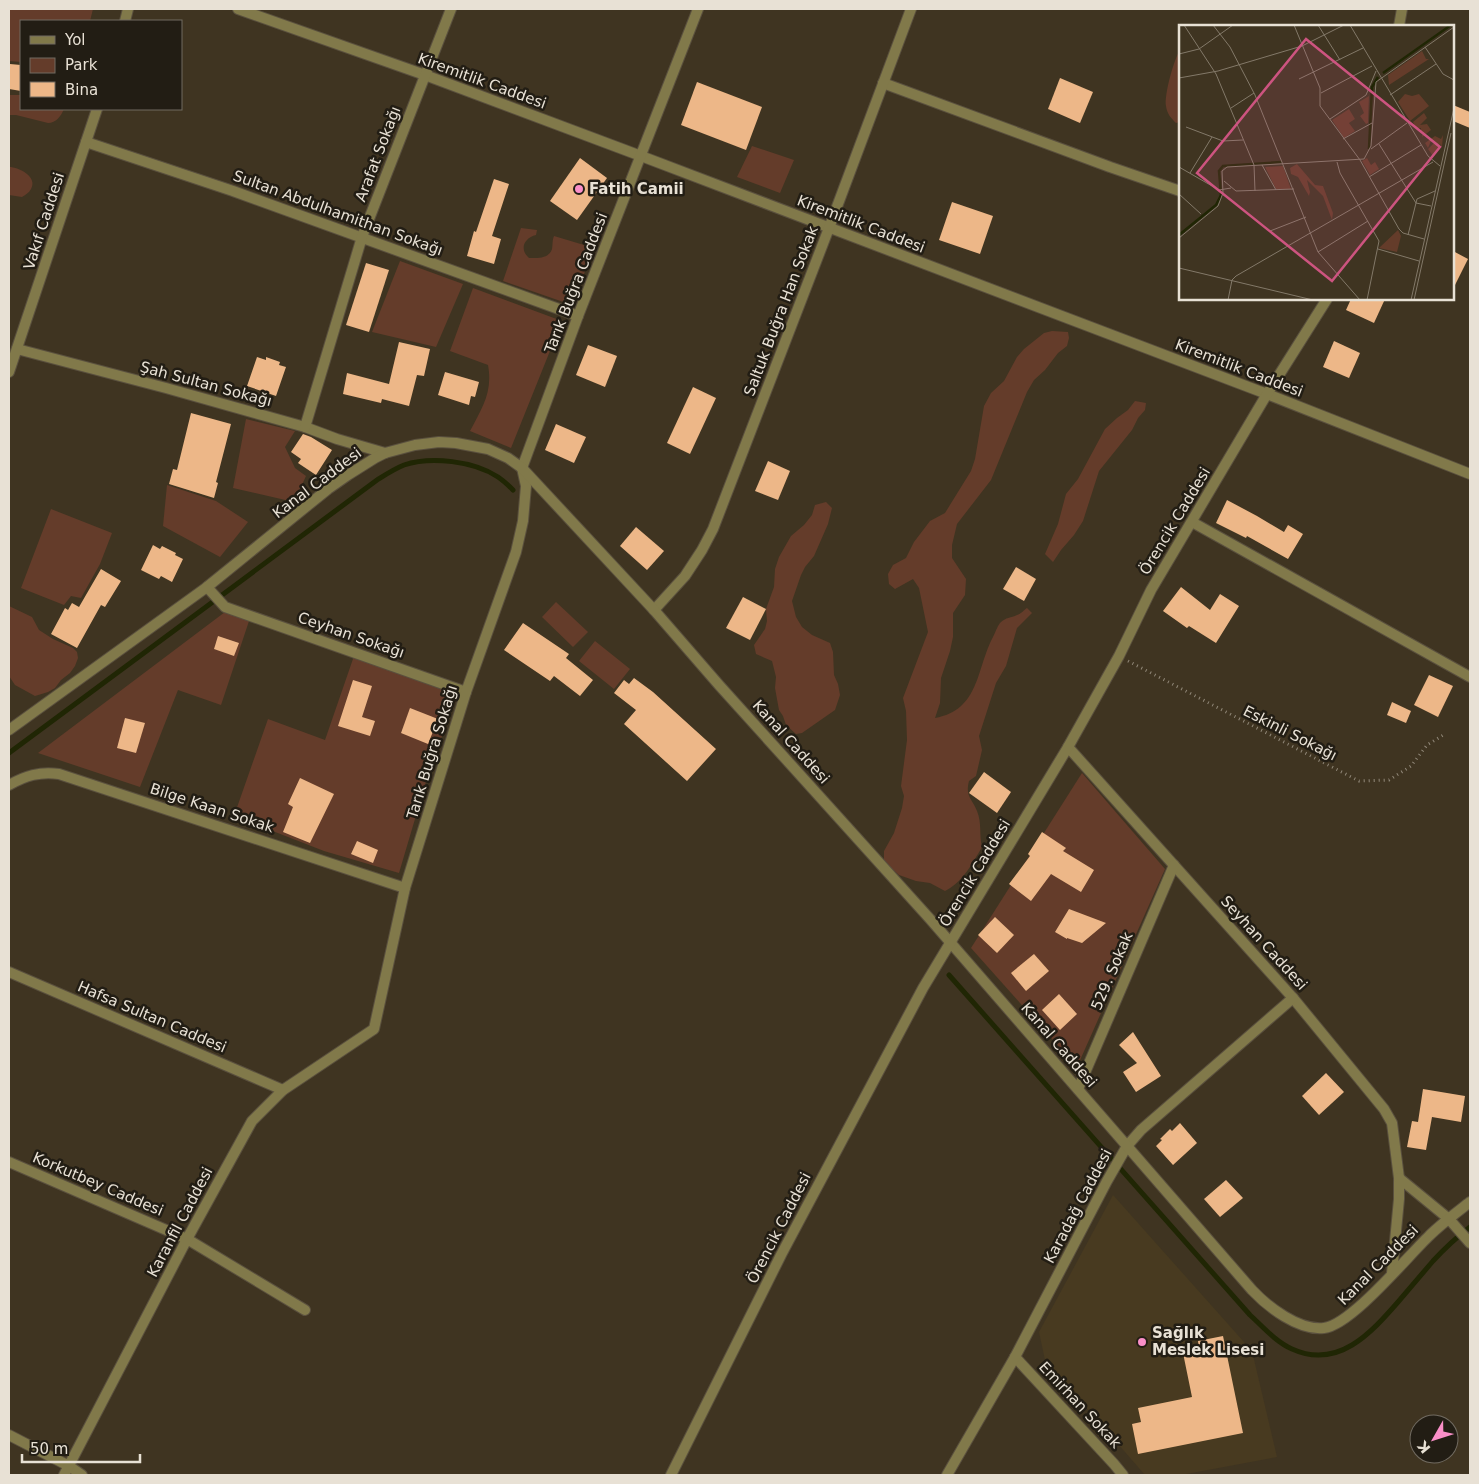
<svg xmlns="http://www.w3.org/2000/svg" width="1479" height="1484" font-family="'DejaVu Sans',sans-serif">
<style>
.built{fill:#483a20}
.green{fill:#643c2a}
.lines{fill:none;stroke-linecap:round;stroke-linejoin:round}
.stream{stroke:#202604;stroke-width:5}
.building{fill:#edb788}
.minor-casing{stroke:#5a503e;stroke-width:12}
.tertiary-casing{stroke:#5a503e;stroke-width:12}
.path{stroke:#92897a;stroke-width:3;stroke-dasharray:1 4;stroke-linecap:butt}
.minor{stroke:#81794a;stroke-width:10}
.tertiary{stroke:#81794a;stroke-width:10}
.poi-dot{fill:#fa8fc8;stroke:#221d14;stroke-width:2}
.labels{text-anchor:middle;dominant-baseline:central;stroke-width:5;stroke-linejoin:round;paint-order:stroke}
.street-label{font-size:15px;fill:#e8e1d5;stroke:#221d14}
.poi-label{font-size:15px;font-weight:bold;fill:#e8e1d5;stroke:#221d14;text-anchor:start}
.inset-river{fill:none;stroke:#202604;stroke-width:2.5}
.inset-road{fill:none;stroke:#837969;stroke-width:1}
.view{fill:#cd5480;fill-opacity:0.15;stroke:#cd5480;stroke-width:2.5}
.inset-edge{fill:none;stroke:#e8e1d5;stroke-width:2.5}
</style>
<rect width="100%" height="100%" fill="#3f3421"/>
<path class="built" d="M1113,1195L1252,1351L1277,1457L1181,1475H1145L1045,1360L1039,1332Z"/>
<g class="green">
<path d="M12,9H93L90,21H21V62L9,61V10Z"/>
<path d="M1180,50V122L1176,123C1171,118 1167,114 1166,106C1164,95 1174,59 1180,50Z"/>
<path d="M9,95H21V109H64C61,116 56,123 48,123L16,115H9Z"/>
<path d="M752,146L794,160L780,193L737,177Z"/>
<path d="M9,167C19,167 38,177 31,189C29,193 25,195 22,197L9,195Z"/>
<path d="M521,228L537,230L536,235C524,238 519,249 529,258C537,258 549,259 552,249C553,244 552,241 554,236L594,248L572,305L503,281Z"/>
<path d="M400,261L463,284L436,347L372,332Z"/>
<path d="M473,288L562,321L511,448L470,431C482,408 493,392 488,365L450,351Z"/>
<path d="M1052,331L1068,332L1069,338L1067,346L1058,353L1045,370L1034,380L1027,392L991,480L957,524L952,545V558L966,579L965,595L953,613V637L950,651L941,678L940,703L935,718C980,710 976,669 993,637C995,633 997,627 1000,623C1006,617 1011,618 1017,615C1021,614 1024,610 1027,608L1032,613L1017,628L1006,666L996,683L979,736L982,750L976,776L969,781C965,797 972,798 977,811C982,823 979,835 982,847C972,864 963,882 945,891L930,883L916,881L899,875L884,862V851L894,833L902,808L904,796L901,786L907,740L906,711L903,698L928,632L919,588L913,579L895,589L889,584L888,574L893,565L906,558L914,542L930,521L945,513L971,471L975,459L984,406L991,393L1004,381L1017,357L1024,349L1044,333Z"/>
<path d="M1135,401L1146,403L1145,410L1138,418L1132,430L1099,471L1083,521L1074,535L1061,550L1053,562L1045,554L1058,524L1066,494L1078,479L1105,429L1117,418L1128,410Z"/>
<path d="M246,419L295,431L285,447L295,468L306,476L294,502L233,488Z"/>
<path d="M167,485L216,501L248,522L220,557L163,526Z"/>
<path d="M826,502L832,508L828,524L814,556L805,567L801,575L792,601L796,617L802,627L812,635L830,643L833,652L834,675L838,684L840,695L835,710L802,733L796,734L786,725L783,716L779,710L775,688L776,677L772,661L756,654L754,645L765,629L767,621L766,609L774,587L775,569L779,557L791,536L804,525L812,515L815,505Z"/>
<path d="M51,509L112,533L100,564L81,598L71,596L64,605L21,588Z"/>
<path d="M556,602L588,632L573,647L542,617Z"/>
<path d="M9,606L32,617L39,630L53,639L73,648L77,652L78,658L75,666L70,673L61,680L55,688L48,692L35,696L15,685L9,676Z"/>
<path d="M225,612L249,621L221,705L178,690L140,787L38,753Z"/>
<path d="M595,641L630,669L614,689L579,661Z"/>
<path d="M354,656L457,694L428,775L399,873L324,851L234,816L268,719L325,740Z"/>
<path d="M1082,773L1165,869L1077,1067L971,948Z"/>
</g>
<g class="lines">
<g class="stream">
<path d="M9,753L377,480C385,475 394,469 404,465C431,456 474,461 498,477C504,481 509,486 513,490"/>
<path d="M949,975L1250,1315C1263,1327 1276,1342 1292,1349C1338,1370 1371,1333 1398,1302C1410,1288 1422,1274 1433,1261C1445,1248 1457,1237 1470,1227"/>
</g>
</g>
<g class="building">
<path d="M10,64L21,65V91L9,89Z"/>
<path d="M1060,78L1093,92L1080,123L1048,109Z"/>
<path d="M697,82L762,107L746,150L681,125Z"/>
<path d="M1453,105L1470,112V128L1453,121Z"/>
<path d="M580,158L607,178L577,220L550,201Z"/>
<path d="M494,179L509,184L492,236L501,239L494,264L467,256L474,231L476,232Z"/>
<path d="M952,202L993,216L980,254L939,240Z"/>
<path d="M1453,251L1468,259L1453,289Z"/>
<path d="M366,263L389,270L369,332L346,325Z"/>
<path d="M1351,299H1385L1374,323L1346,310Z"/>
<path d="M1334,341L1360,353L1349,378L1323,367Z"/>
<path d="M399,342L430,349L424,376L417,375L409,406L382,399L381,403L343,394L347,373L389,384Z"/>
<path d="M588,345L617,356L605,387L576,375Z"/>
<path d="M257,357L266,360V357L280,362L279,365L286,367L276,396L247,386Z"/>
<path d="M445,372L479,382L475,397L471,396L469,405L438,395Z"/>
<path d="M693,387L716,398L690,454L667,443Z"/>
<path d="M191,413L231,424L216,482L218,483L214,498L169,484L173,469L177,470Z"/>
<path d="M556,424L586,437L574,463L545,450Z"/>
<path d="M303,434L311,437L332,450L316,475L298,463L301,459L291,452Z"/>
<path d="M768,461L790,471L778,500L755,491Z"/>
<path d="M1227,500L1257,516L1284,532L1288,525L1303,534L1288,559L1247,536L1246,538L1216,523Z"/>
<path d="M636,527L664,551L647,570L620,546Z"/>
<path d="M153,545L160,549L162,546L176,553L175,555L183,559L172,582L161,576L159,579L141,570Z"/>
<path d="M1016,567L1036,579L1024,601L1003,589Z"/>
<path d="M101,569L121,581L105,607L101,605L77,648L51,634L65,608L68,610L72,603L79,607Z"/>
<path d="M1181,587L1210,610L1220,594L1239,606L1216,643L1189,626L1187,628L1163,611Z"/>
<path d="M743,597L766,609L750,640L726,628Z"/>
<path d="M523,623L569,654L566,658L593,680L580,696L554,676L550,681L504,650Z"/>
<path d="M218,636L239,643L234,656L214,649Z"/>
<path d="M1429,675L1453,686L1438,717L1414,705Z"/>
<path d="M634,678L653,692L716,749L687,781L624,724L636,710L614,693L624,680L629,684Z"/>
<path d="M353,680L372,686L362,717L375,721L370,736L338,726Z"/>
<path d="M1392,702L1411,711L1406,723L1387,715Z"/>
<path d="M410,708L438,719L428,744L401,733Z"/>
<path d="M125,718L145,723L136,753L117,748Z"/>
<path d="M984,772L1011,792L997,813L969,793Z"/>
<path d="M300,778L334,794L310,843L283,832L293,807L288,804Z"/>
<path d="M1042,832L1066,848L1063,851L1094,870L1081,892L1051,874L1031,901L1009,884L1030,856L1028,854Z"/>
<path d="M357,841L378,850L373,863L351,854Z"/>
<path d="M1069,909L1106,923L1082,943L1067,938V939L1055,932Z"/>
<path d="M995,917L1014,935L997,953L978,935Z"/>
<path d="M1034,954L1049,971L1026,991L1011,973Z"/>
<path d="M1059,994L1077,1014L1060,1030L1042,1010Z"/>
<path d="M1133,1032L1161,1076L1136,1092L1123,1072L1137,1063L1119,1045Z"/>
<path d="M1326,1073L1344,1092L1319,1115L1302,1096Z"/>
<path d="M1423,1089L1465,1096L1461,1122L1432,1117L1426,1150L1407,1147L1412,1121L1418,1122Z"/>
<path d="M1180,1123L1197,1143L1173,1165L1156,1146L1162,1140L1160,1139L1170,1129L1172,1131Z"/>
<path d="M1226,1180L1243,1198L1220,1217L1204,1199Z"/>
<path d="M1223,1336L1243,1433L1138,1454L1132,1424L1141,1422L1138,1408L1192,1397L1183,1353L1199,1350L1198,1341Z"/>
</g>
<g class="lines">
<defs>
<g id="minor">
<path d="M238,9L425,75L641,156L1267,394L1470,474"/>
<path d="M883,83L1110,167L1180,191"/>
<path d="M86,142L233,191L578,316"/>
<path d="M17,349L166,388L305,427L337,439L385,453"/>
<path d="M305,427L362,237L451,9"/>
<path d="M1192,522L1470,677"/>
<path d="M207,587L225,607L466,692"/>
<path d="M654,610L685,576L702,550L713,529L829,228L911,9"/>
<path d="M1068,747L1293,998L1384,1109L1392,1123L1399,1178V1199L1392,1273"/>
<path d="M9,785C25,776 40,771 59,774L405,888"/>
<path d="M9,972L283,1090"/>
<path d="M1078,1089L1174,865"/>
<path d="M9,1162L187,1239L305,1310"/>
<path d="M1399,1178L1449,1219L1470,1243"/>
<path d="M1015,1357L1114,1464L1123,1475"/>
<path d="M9,1435L69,1466L82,1475"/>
<path d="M64,1475L187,1239L252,1121L283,1090L374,1029L405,888L466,692L516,552L523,521L526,486L522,468L578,316L698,9"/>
<path d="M947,1475L1015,1357L1107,1181L1127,1146L1141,1130L1293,998"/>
</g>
<g id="tertiary">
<path d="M125,21L128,9"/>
<path d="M1399,26L1402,9"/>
<path d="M9,372L97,109"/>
<path d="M9,730L207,587L328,489L348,475L375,458L385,453L415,445L439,442L456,443L488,449L508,458L522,468L654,610L719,685L930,919L1252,1290C1268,1307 1299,1331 1324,1328C1351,1325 1407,1257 1429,1236C1441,1224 1456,1213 1470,1202"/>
<path d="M671,1475L781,1255L923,988L1068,747L1119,656L1151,590L1267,394L1327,299"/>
</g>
</defs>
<use href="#minor" class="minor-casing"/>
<use href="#tertiary" class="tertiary-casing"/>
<path class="path" d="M1128,661L1359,781L1389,780L1411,766L1427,745L1445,734"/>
<use href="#minor" class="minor"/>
<use href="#tertiary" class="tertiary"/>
</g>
<g class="poi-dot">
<circle cx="579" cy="189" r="5"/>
<circle cx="1142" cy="1342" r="5"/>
</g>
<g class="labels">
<g class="street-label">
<text transform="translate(482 81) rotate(20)">Kiremitlik Caddesi</text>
<text transform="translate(378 154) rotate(-69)">Arafat Sokağı</text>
<text transform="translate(338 213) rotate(20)">Sultan Abdulhamithan Sokağı</text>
<text transform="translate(44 221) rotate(-72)">Vakıf Caddesi</text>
<text transform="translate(861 224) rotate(21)">Kiremitlik Caddesi</text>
<text transform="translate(576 283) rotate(-69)">Tarık Buğra Caddesi</text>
<text transform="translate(781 311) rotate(-69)">Saltuk Buğra Han Sokak</text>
<text transform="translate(1239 368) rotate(21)">Kiremitlik Caddesi</text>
<text transform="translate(206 384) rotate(15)">Şah Sultan Sokağı</text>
<text transform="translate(317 483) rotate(-37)">Kanal Caddesi</text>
<text transform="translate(1175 521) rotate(-59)">Örencik Caddesi</text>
<text transform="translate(351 635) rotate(19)">Ceyhan Sokağı</text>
<text transform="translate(1290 733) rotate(27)">Eskinli Sokağı</text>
<text transform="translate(791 742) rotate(48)">Kanal Caddesi</text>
<text transform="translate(432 752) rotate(-73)">Tarık Buğra Sokağı</text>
<text transform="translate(212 808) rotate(18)">Bilge Kaan Sokak</text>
<text transform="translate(975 873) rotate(-59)">Örencik Caddesi</text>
<text transform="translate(1264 943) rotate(48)">Seyhan Caddesi</text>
<text transform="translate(1112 971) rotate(-67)">529. Sokak</text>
<text transform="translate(152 1017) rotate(23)">Hafsa Sultan Caddesi</text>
<text transform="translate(1059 1045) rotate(49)">Kanal Caddesi</text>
<text transform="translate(98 1184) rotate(23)">Korkutbey Caddesi</text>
<text transform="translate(1078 1206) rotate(-62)">Karadağ Caddesi</text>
<text transform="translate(180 1222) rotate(-62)">Karanfil Caddesi</text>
<text transform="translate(779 1228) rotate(-63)">Örencik Caddesi</text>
<text transform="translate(1378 1265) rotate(-45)">Kanal Caddesi</text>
<text transform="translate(1080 1405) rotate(47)">Emirhan Sokak</text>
</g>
<g class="poi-label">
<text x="589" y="189">Fatih Camii</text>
<text x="1152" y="1333">Sağlık<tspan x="1152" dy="17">Meslek Lisesi</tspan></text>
</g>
</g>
<g transform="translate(1179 25)">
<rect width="275" height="275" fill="#3f3421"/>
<path d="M243,26L247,34H250L210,60L209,50ZM226,69L233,71L240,69L250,81L231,96L219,77ZM190,71L189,98L187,99L181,91L185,88L180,77ZM170,84L176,94L170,98L176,106L165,113L153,95ZM245,88L248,93L241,100L248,99L252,105L243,112L244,106L241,108L242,103L237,104L234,97ZM264,110L263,122L261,119L254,131L249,124L255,118L252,116L249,123L246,118L256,111L262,114ZM188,133L192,140L196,137L200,144L191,150L183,136ZM118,139L136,160L144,161L154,188L153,195L144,171L128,155L131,167L130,171L119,152L112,149L111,143ZM104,141L112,164H97L86,142ZM219,205L222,211L218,227L200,223Z" fill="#643c2a"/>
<path class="inset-river" d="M204,48L272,0M190,124L193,62L199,52M0,210L37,180L42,170L40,146L44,141L103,137"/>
<path class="inset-road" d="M5,0L37,49L75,140L76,166M34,0L51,22L76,70L139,227L181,275M115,0L141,63V81L181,135L220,204L224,208L245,214M139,0L161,35M171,0L249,131L261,141M246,22L264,49L275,55M0,29L20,24L54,0M0,53L39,46L123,21L165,0M120,54L184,23M142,68L193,41M211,70L257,39M52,83L75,68M151,94L187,70L197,46M7,102L44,116L64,115M164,114L193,98M200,119L237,178L252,181M192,124L228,98M158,137L161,148L200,216L188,275M83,140L97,165M0,142L40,165L52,163M11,148L33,112M190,152L242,120M45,156L57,166L115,164M0,169L22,189M91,206L127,192M229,210L238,174L256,166M0,213L39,181L44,168L43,146L48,142L185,134L192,121L197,57L275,2M199,224L240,236M139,227L189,196M0,243L134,275M49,275L53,255L57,251L254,137M232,275L275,83M235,275L272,108"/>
<path class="view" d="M127,14L261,122L153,256L18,148Z"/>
<rect width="275" height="275" class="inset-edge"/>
</g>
<rect width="1479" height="1484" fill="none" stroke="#e8e1d5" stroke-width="20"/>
<rect x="20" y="20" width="162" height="90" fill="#221d14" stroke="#716b61"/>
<rect x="30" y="36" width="25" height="8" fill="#81794a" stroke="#716b61"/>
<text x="65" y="45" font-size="15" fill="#e8e1d5">Yol</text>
<rect x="30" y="58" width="25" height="15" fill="#643c2a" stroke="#716b61"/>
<text x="65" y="70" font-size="15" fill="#e8e1d5">Park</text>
<rect x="30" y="82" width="25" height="15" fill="#edb788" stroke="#716b61"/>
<text x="65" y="95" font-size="15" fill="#e8e1d5">Bina</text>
<g transform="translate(1434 1439) rotate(231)"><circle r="24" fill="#221d14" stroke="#716b61"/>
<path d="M0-4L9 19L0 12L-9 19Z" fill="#fa8fc8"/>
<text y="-8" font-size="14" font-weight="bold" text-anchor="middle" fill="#e8e1d5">K</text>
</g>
<path d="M22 1454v8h118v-8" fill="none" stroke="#e8e1d5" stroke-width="2.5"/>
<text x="30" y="1454" font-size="15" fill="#e8e1d5" stroke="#221d14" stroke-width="4" paint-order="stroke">50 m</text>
</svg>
